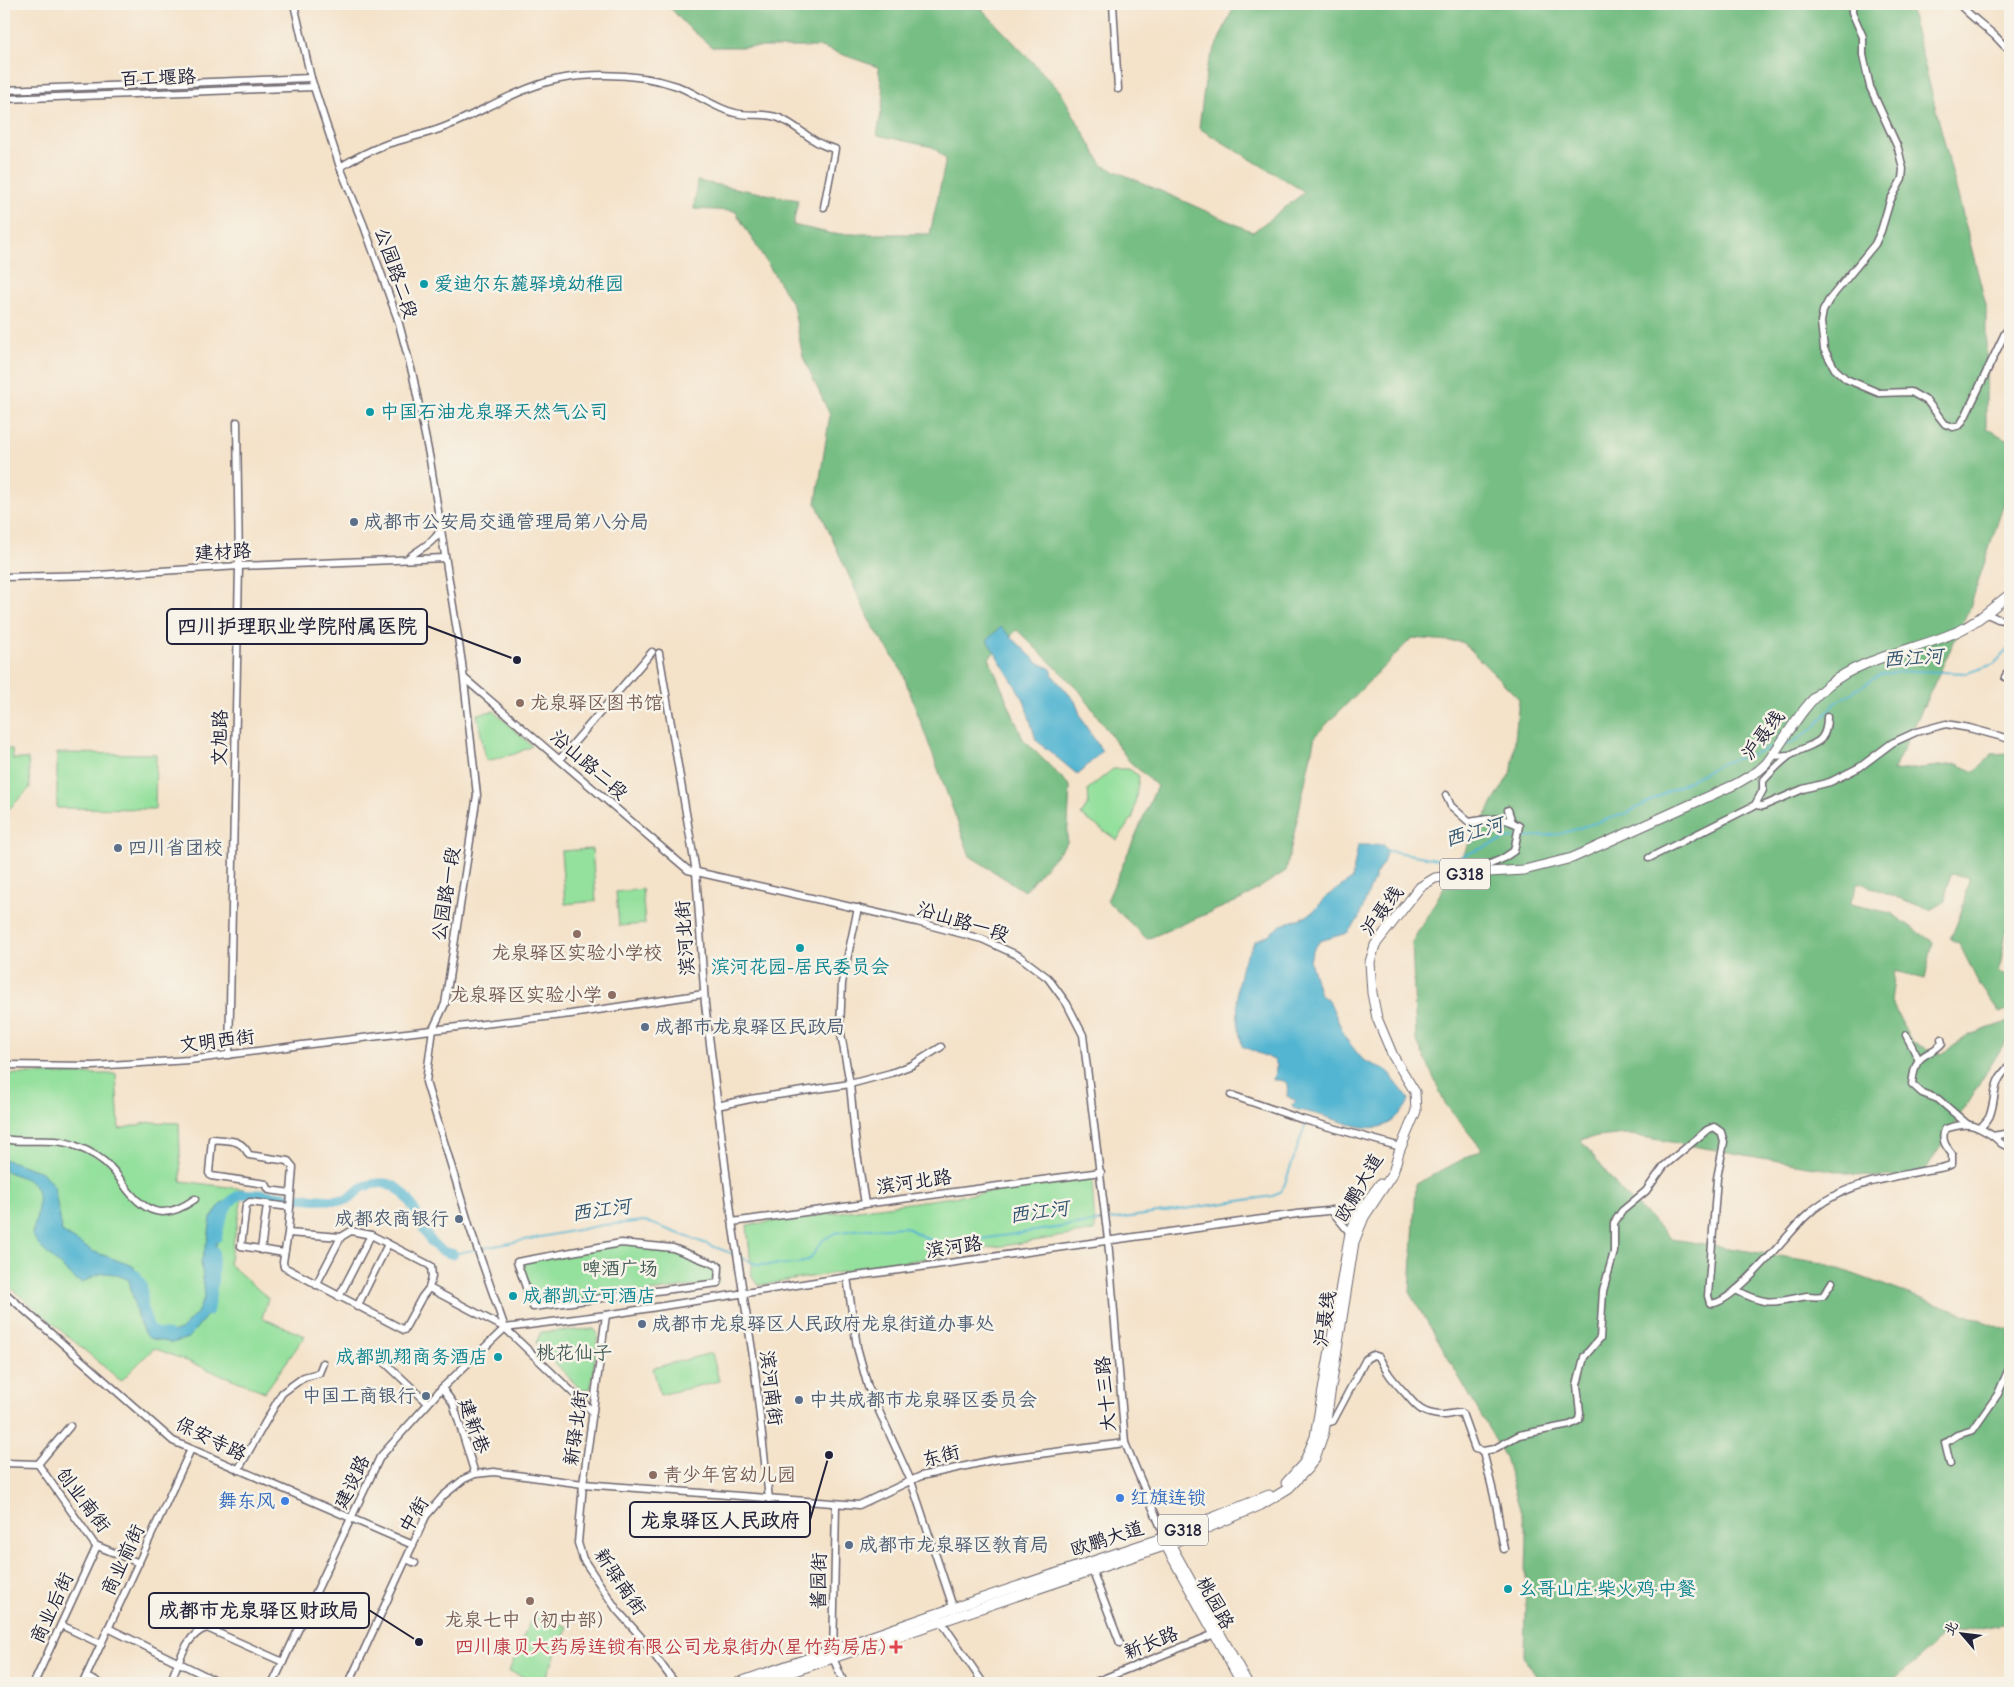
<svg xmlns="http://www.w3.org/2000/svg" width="2014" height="1687" font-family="'Comic Neue','LXGW WenKai TC',sans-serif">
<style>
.green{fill:#94e09d;stroke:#5b816c}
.forest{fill:#77be84;stroke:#4c7060}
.water{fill:#52b5d1;stroke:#3a6c86}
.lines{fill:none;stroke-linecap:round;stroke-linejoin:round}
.stream{stroke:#52b5d1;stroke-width:2}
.river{stroke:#52b5d1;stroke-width:10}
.minor-casing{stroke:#6c656d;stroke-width:9}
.major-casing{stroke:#6c656d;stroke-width:10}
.highway-casing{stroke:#6c656d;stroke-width:11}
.minor{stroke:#fff;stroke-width:6}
.major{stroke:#fff;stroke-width:8}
.highway{stroke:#fff;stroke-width:9}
.culture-dot{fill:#0f9aa8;stroke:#f7f3e8;stroke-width:2}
.service-dot{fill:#5c6f8a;stroke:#f7f3e8;stroke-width:2}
.education-dot{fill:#8d6e63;stroke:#f7f3e8;stroke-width:2}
.shop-dot{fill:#3f7fe0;stroke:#f7f3e8;stroke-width:2}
.health-dot{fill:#e0444e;stroke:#f7f3e8;stroke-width:2}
.labels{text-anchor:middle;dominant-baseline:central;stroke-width:5;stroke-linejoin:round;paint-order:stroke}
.shield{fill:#f7f3e8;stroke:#62616f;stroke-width:1}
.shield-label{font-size:18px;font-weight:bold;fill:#22223b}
.street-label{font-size:19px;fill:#22223b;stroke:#f7f3e8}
.culture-label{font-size:19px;fill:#0d838f;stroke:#f7f3e8;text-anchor:start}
.service-label{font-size:19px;fill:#4e5e75;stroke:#f7f3e8;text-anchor:start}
.education-label{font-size:19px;fill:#785e54;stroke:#f7f3e8;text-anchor:start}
.park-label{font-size:19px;fill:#445b58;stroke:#f7f3e8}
.shop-label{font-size:19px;fill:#366cbe;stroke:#f7f3e8;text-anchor:start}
.health-label{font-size:19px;fill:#be3a42;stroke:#f7f3e8;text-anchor:end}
.water-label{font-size:20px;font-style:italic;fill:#335570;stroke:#f7f3e8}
.leader{fill:none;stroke:#22223b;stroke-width:2}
.callout-dot{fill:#22223b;stroke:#f7f3e8;stroke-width:2}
.callout{fill:#f7f3e8;stroke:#22223b;stroke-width:2}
.callout-label{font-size:20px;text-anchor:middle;font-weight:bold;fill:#22223b}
</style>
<rect width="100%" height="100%" fill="#f7f3e8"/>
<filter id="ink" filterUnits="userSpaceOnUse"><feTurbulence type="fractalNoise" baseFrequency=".02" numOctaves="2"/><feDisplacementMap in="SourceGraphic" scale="10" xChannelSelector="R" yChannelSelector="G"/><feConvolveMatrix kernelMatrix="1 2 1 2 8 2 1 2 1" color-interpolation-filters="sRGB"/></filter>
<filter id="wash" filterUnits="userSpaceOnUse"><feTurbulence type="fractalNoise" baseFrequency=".0096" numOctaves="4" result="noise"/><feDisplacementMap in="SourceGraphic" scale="20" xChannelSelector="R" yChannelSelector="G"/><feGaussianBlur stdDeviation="1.12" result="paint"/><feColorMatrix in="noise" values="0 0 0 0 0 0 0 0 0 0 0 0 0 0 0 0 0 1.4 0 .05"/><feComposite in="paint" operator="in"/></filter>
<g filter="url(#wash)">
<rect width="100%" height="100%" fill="#f4e2c9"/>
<g class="green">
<path d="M494,711L532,746L515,754L486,761L477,714Z"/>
<path d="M4,749H12L13,759H28L30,788L4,814Z"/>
<path d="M57,753L156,754L155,809L57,808Z"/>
<path d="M1113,769H1129L1139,776L1133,817L1117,840L1081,815L1089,803L1088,789Z"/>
<path d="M592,849L596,901L565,904L561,851Z"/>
<path d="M642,889L645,924L619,926L616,892Z"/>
<path d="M4,1074H116L119,1129L151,1122L179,1123L181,1181L244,1189L229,1264L268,1298L262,1318L305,1336L265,1392L154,1348L121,1381L4,1282Z"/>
<path d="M1092,1178L1095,1231L761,1285L757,1284L752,1277L747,1225Z"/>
<path d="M621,1243L673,1248L719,1266L718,1283L533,1307L517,1262Z"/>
<path d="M594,1329L598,1334L591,1388L581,1390L536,1343L541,1332Z"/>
<path d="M712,1353L719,1381L660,1395L653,1368Z"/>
<path d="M534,1612L568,1627L543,1683H539L509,1671Z"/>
</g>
<path class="forest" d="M667,4H977L1060,91L1102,165L1253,232L1305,192L1199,128L1207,66L1235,4H1909L1986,305V428L2006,439H2010V494L2005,500L1969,610L1893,771L1957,764L1975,772L1992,754L2010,753V908L1999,972L2010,976V1008L2000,1013L1979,984L1959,943L1950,939C1960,919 1966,899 1968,877L1950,874L1945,901L1930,910L1858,882L1850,904L1891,913L1933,942L1925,979L1895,971L1891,1001L1912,1043L1942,1054L1969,1035L2010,1021V1034L1923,1175L1870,1177L1625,1134L1580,1139L1620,1190L1672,1239L1823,1263L2010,1331V1623L1946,1634L1891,1683H1540L1524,1656L1527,1534L1505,1457L1410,1292L1416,1184L1482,1149L1446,1105L1416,1039L1412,942L1512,770L1519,699L1462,642L1412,638L1315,736L1286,871L1242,899L1147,939L1107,901L1157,786L1129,761L1079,690L1017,630L989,658L1023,739L1070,786L1067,843L1024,891L970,856L902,671L869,620L816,503L830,415L803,357L793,305L735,211L694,209L697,181L798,200L793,225L833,234H930L946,159L933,147L877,135L884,97L878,67L821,47H712L685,24Z"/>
<g class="water">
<path d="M1001,627L1037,662L1051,669L1053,676L1075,701L1083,722L1102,751L1078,775L1036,740L1024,700L987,640Z"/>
<path d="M1358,845H1384L1387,850L1383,863L1376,874L1358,920L1347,933L1320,941L1312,952L1310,961L1320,995L1329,1000L1346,1039L1363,1060L1386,1070L1391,1074L1394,1080L1409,1099C1408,1105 1403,1110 1399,1115C1378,1139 1349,1123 1323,1116C1314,1113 1303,1112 1293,1108L1292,1105L1296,1101L1287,1096C1288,1082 1288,1080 1273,1080L1277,1065L1274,1060L1242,1046L1238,1025L1237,989L1242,964L1255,941L1268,935L1281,925L1307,916L1316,909L1327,896L1352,879Z"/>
<path d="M4,1159L42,1172L54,1186L62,1232L92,1251L133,1266L141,1281V1303L155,1333H166L180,1330L197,1313L205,1296L201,1262L208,1239L211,1218L221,1204L230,1198L219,1219L220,1231L214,1253L209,1313L188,1338L172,1343L149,1338L144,1333L137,1316L129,1280C107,1270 102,1271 82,1283L76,1280L39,1246L32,1234C36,1221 45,1190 30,1181C22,1177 12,1174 4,1170Z"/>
</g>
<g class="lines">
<g class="stream">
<path d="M1784,745L1793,742L1814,728L1834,704L1881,674L1915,671L1967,673L1994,664L2010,647"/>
<path d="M1519,838L1560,834L1627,813L1723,763L1774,747"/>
<path d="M1384,850L1449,861L1506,839L1515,838"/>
<path d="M453,1254L603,1225L645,1221L736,1255"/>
<path d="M740,1257L758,1265L798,1264L810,1259L823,1240L835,1233L855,1230L905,1227L940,1245L1273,1196L1279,1193L1284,1186L1306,1123"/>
</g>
<g class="river">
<path d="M217,1237C220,1221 224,1204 239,1195C248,1191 325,1202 345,1200C351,1199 355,1192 360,1189C367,1184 381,1182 389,1184C418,1195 418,1234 439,1249C443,1252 448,1253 453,1254"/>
<path d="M136,1275L142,1286L143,1309L150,1330L159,1334L169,1335"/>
<path d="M208,1311L213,1282L214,1251"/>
</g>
</g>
</g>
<g filter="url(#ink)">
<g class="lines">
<defs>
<g id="minor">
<path d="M294,4L311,78L340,167L364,226L398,320L413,376L430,460L462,663L477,795L445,1004L433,1029L426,1082L470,1228L505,1328"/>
<path d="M1113,4L1118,89"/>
<path d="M1852,4V12L1863,37V55L1870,87L1898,148L1903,169L1902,179L1890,201L1881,231L1875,244L1829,300L1823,311L1821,322L1824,349L1835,369L1846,379L1879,393L1911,392L1927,401L1945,424L1953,427L1960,425L1965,417L2005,333L2010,327"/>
<path d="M1959,4C1970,16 1983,25 1995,36C2001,41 2003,47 2010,49"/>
<path d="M4,90L311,78"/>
<path d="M4,99L314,87"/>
<path d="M340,167C355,158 371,150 387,144C405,138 424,135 442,128C474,116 503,97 535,86C575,71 636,72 677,86C696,93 714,108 735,113C750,117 764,112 779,118C799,126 813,145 835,149L824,207"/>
<path d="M407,559C418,549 433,544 440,531"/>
<path d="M4,577L98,575L239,566L445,558"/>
<path d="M1985,613L1998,619L2010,621"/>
<path d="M659,653L696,872L705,1004L733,1228L754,1363L769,1499"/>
<path d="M2005,677L2010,669"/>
<path d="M464,678L688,870L917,922L982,939L1019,956L1048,978L1067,1004L1083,1035L1108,1240L1125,1443L1165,1537"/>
<path d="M1827,717C1827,748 1810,742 1789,756C1780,763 1771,772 1763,781V790L1755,805L1763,806L1803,789L1830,782L1860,767L1892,743L1916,732L1946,724L1969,728L2010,739"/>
<path d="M1772,756L1790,755"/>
<path d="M560,759L652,652"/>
<path d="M1446,795L1451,806L1469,822C1487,819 1502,815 1519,826L1514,851L1502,859L1476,870"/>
<path d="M1508,810L1512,822"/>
<path d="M1649,858L1755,805"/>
<path d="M858,908L842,983L840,1028L850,1084L856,1147L865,1204"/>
<path d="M1906,1035L1919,1060"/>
<path d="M1941,1039L1942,1043C1936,1051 1925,1053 1919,1060C1914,1066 1913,1077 1912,1084L1922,1093L1938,1099L1967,1124"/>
<path d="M229,1055L239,566L237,422"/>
<path d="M4,1065L93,1066L189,1060L302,1045L571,1014L704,994"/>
<path d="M1231,1095L1301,1119L1401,1147"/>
<path d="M717,1106L750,1099L850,1084L891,1073L912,1065L941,1047"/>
<path d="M1980,1128C1984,1124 1989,1119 1990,1115C1997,1095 1991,1082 2010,1066"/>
<path d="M1993,1136L2002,1144L2010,1147"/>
<path d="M4,1139C27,1144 53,1136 76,1146C89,1151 101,1157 111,1168C117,1174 122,1182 127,1189C148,1216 167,1219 195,1199"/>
<path d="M1331,1210L1350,1233"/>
<path d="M732,1222L1101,1172"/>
<path d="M288,1233L341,1237L351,1231L371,1235L431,1266L432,1277L429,1288L422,1297L404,1330L284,1267L283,1262L288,1233L293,1167L288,1161L249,1155C241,1138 229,1141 212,1139L209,1173L211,1176L266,1184L269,1190L291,1193"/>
<path d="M621,1243L673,1248L719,1266L718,1283L533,1307L517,1262Z"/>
<path d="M261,1250L267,1205"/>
<path d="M284,1253L241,1246L246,1205L250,1202L290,1207"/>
<path d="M847,1277L857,1347L868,1387L911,1481L954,1610"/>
<path d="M316,1285L341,1237"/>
<path d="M429,1288L505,1328L593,1412"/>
<path d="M1736,1290C1768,1307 1774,1302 1807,1296C1812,1296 1817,1297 1823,1296L1832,1282"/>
<path d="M4,1292L173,1441L413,1545"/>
<path d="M339,1297L371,1235"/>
<path d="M357,1307L388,1244"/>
<path d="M606,1315L583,1484L578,1543L583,1559L617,1610L641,1637L675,1683"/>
<path d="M505,1328L606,1315L828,1280L1297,1214L1338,1210L1360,1211L1362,1214"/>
<path d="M374,1352L428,1403"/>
<path d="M442,1388L453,1403L475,1474"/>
<path d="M1326,1423L1333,1421L1366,1359L1373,1355L1379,1357C1386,1372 1393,1380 1404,1392C1416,1405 1419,1413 1439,1415C1447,1416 1454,1412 1462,1413L1475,1449L1483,1451L1494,1449L1519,1435L1570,1425L1579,1420L1580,1413L1577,1385L1584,1357L1600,1338L1603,1291L1614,1252V1223L1622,1211L1646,1191L1664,1166L1707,1130L1714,1127L1721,1132L1724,1142L1717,1178L1708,1296L1710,1303C1729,1309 1789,1233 1804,1218C1836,1185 1879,1180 1922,1171C1932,1169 1944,1169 1952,1164V1154C1945,1145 1941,1140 1945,1129C1967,1122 1973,1123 1993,1136L2010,1133"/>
<path d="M1483,1451L1496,1504L1504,1549"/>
<path d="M4,1463L38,1464L95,1545L139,1563"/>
<path d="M38,1464L70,1426"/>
<path d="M1950,1464L1945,1443L1957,1435L1973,1430L1998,1394L2010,1366"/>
<path d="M238,1470L282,1393L304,1377L319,1373L323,1363"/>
<path d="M836,1504L833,1658L844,1683"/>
<path d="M407,1559L415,1563"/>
<path d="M1092,1570L1120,1643"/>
<path d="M939,1618L983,1683"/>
<path d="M61,1625L101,1644"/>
<path d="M108,1628L220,1683"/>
<path d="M86,1677L99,1683"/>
<path d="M34,1683L97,1546"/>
<path d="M83,1683L191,1449"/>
<path d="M170,1683C178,1665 186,1633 207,1628L283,1662"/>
<path d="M273,1683L380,1457L442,1388L505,1328"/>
<path d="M349,1683L426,1516L443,1496L464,1479L475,1474L494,1472L583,1484L859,1505L921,1476L993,1460L1125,1443"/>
<path d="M1093,1683L1217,1633"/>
</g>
<g id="major">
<path d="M1168,1539L1248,1683"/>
<path d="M1165,1545L1241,1683"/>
</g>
<g id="highway">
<path d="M1286,1483L1304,1463L1315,1437L1350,1233L1360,1211L1380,1184"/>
<path d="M737,1683L953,1608L1162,1538L1269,1495"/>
<path d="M759,1683L1170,1544L1261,1505L1289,1488L1308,1468L1315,1458L1324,1432L1354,1242L1364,1217L1393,1173L1399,1152L1416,1111L1415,1092L1393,1056L1377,1018L1372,993L1370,962L1375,945L1420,887L1435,878L1471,873L1524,870L1572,858L1736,784L1758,771L1766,764C1786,738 1801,707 1827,686C1863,657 1912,651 1954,633C1974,625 1993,607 2010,594"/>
</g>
</defs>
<use href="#minor" class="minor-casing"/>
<use href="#major" class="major-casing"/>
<use href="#highway" class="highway-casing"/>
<use href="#minor" class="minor"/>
<use href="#major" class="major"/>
<use href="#highway" class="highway"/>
</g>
</g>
<g class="culture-dot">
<circle cx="424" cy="284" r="5"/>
<circle cx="370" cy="412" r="5"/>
<circle cx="800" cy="948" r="5"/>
<circle cx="513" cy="1296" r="5"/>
<circle cx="498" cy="1357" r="5"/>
<circle cx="1508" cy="1589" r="5"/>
</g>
<g class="service-dot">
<circle cx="354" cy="522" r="5"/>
<circle cx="118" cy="848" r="5"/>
<circle cx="645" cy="1027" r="5"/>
<circle cx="459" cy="1219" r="5"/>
<circle cx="642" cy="1324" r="5"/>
<circle cx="426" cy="1396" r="5"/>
<circle cx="799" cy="1400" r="5"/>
<circle cx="849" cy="1545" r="5"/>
</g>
<g class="education-dot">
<circle cx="520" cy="703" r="5"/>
<circle cx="577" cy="934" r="5"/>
<circle cx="612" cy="995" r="5"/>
<circle cx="653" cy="1475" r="5"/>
<circle cx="530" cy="1601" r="5"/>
</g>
<g class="shop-dot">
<circle cx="1120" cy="1498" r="5"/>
<circle cx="285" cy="1501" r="5"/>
</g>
<path class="health-dot" d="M893.5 1639.5h5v5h5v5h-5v5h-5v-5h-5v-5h5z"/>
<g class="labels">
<g class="shield">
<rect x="1440" y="858.5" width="50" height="31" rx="4"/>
<rect x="1158" y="1514.5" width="50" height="31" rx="4"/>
</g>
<g class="shield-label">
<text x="1465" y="874">G318</text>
<text x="1183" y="1530">G318</text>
</g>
<g class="street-label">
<text transform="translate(158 78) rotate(-2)">百工堰路</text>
<text transform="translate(396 273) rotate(71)">公园路二段</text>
<text transform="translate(223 552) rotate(-3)">建材路</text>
<text transform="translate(1763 735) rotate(-52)">沪聂线</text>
<text transform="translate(220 738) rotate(-89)">文旭路</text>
<text transform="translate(589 765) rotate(41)">沿山路二段</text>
<text transform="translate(446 894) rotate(-81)">公园路一段</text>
<text transform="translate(1382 911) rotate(-53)">沪聂线</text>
<text transform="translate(963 922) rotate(17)">沿山路一段</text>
<text transform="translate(685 938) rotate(-94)">滨河北街</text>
<text transform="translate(217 1041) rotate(-7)">文明西街</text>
<text transform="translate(914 1182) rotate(-8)">滨河北路</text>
<text transform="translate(1359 1188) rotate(-60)">欧鹏大道</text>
<text transform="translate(954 1247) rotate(-8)">滨河路</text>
<text transform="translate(1325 1319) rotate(-81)">沪聂线</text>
<text transform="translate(771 1388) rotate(83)">滨河南街</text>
<text transform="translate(1106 1394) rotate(-95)">大十三路</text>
<text transform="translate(474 1426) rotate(70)">建新巷</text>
<text transform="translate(576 1428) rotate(-82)">新驿北街</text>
<text transform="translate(211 1439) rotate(26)">保安寺路</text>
<text transform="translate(941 1456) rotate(-14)">东街</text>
<text transform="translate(352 1482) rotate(-64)">建设路</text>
<text transform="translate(83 1500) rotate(53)">创业南街</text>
<text transform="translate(414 1515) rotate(-59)">中街</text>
<text transform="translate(1107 1539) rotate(-18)">欧鹏大道</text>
<text transform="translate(123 1560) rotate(-65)">商业前街</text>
<text transform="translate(819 1581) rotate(-89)">酱园街</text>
<text transform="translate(620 1582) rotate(56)">新驿南街</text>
<text transform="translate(1215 1603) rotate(61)">桃园路</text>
<text transform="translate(52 1608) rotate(-65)">商业后街</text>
<text transform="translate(1151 1643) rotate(-22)">新长路</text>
</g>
<g class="culture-label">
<text x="434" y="284">爱迪尔东麓驿境幼稚园</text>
<text x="380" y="412">中国石油龙泉驿天然气公司</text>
<text x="800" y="967" text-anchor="middle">滨河花园-居民委员会</text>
<text x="523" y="1296">成都凯立可酒店</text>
<text x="488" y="1357" text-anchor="end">成都凯翔商务酒店</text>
<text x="1518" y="1589">幺哥山庄·柴火鸡·中餐</text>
</g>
<g class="service-label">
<text x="364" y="522">成都市公安局交通管理局第八分局</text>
<text x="128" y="848">四川省团校</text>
<text x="655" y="1027">成都市龙泉驿区民政局</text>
<text x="449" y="1219" text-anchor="end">成都农商银行</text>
<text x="652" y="1324">成都市龙泉驿区人民政府龙泉街道办事处</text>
<text x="416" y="1396" text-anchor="end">中国工商银行</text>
<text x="809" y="1400">中共成都市龙泉驿区委员会</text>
<text x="859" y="1545">成都市龙泉驿区教育局</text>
</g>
<g class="education-label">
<text x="530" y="703">龙泉驿区图书馆</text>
<text x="577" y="953" text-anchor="middle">龙泉驿区实验小学校</text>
<text x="602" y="995" text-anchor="end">龙泉驿区实验小学</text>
<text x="663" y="1475">青少年宫幼儿园</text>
<text x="530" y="1620" text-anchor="middle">龙泉七中（初中部）</text>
</g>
<g class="park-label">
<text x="620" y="1269">啤酒广场</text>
<text x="574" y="1353">桃花仙子</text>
</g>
<g class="shop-label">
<text x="1130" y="1498">红旗连锁</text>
<text x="275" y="1501" text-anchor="end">舞东风</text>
</g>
<g class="health-label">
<text x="886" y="1647">四川康贝大药房连锁有限公司龙泉街办(星竹药房店)</text>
</g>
<g class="water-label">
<text transform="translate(1913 658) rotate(-4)">西江河</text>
<text transform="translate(1474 832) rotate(-16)">西江河</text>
<text transform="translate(601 1210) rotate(-8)">西江河</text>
<text transform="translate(1039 1212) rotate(-8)">西江河</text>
</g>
</g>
<path class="leader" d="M517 660L427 626M829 1455L810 1520M419 1642L369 1610"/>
<g class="callout-dot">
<circle cx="517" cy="660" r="5"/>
<circle cx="829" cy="1455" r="5"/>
<circle cx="419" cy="1642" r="5"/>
</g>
<g class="callout">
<rect x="167" y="609" width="260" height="35" rx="5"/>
<rect x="630" y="1502" width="180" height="35" rx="5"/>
<rect x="149" y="1593" width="220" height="35" rx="5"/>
</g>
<g class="callout-label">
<text x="297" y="633">四川护理职业学院附属医院</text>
<text x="720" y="1527">龙泉驿区人民政府</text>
<text x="259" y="1617">成都市龙泉驿区财政局</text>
</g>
<rect width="2014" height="1687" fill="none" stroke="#f7f3e8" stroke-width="20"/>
<g transform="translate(1962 1634) rotate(298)" stroke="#f7f3e8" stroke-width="4" paint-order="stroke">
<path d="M0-4L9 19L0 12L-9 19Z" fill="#22223b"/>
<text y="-8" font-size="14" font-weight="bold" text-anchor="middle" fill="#22223b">北</text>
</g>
</svg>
